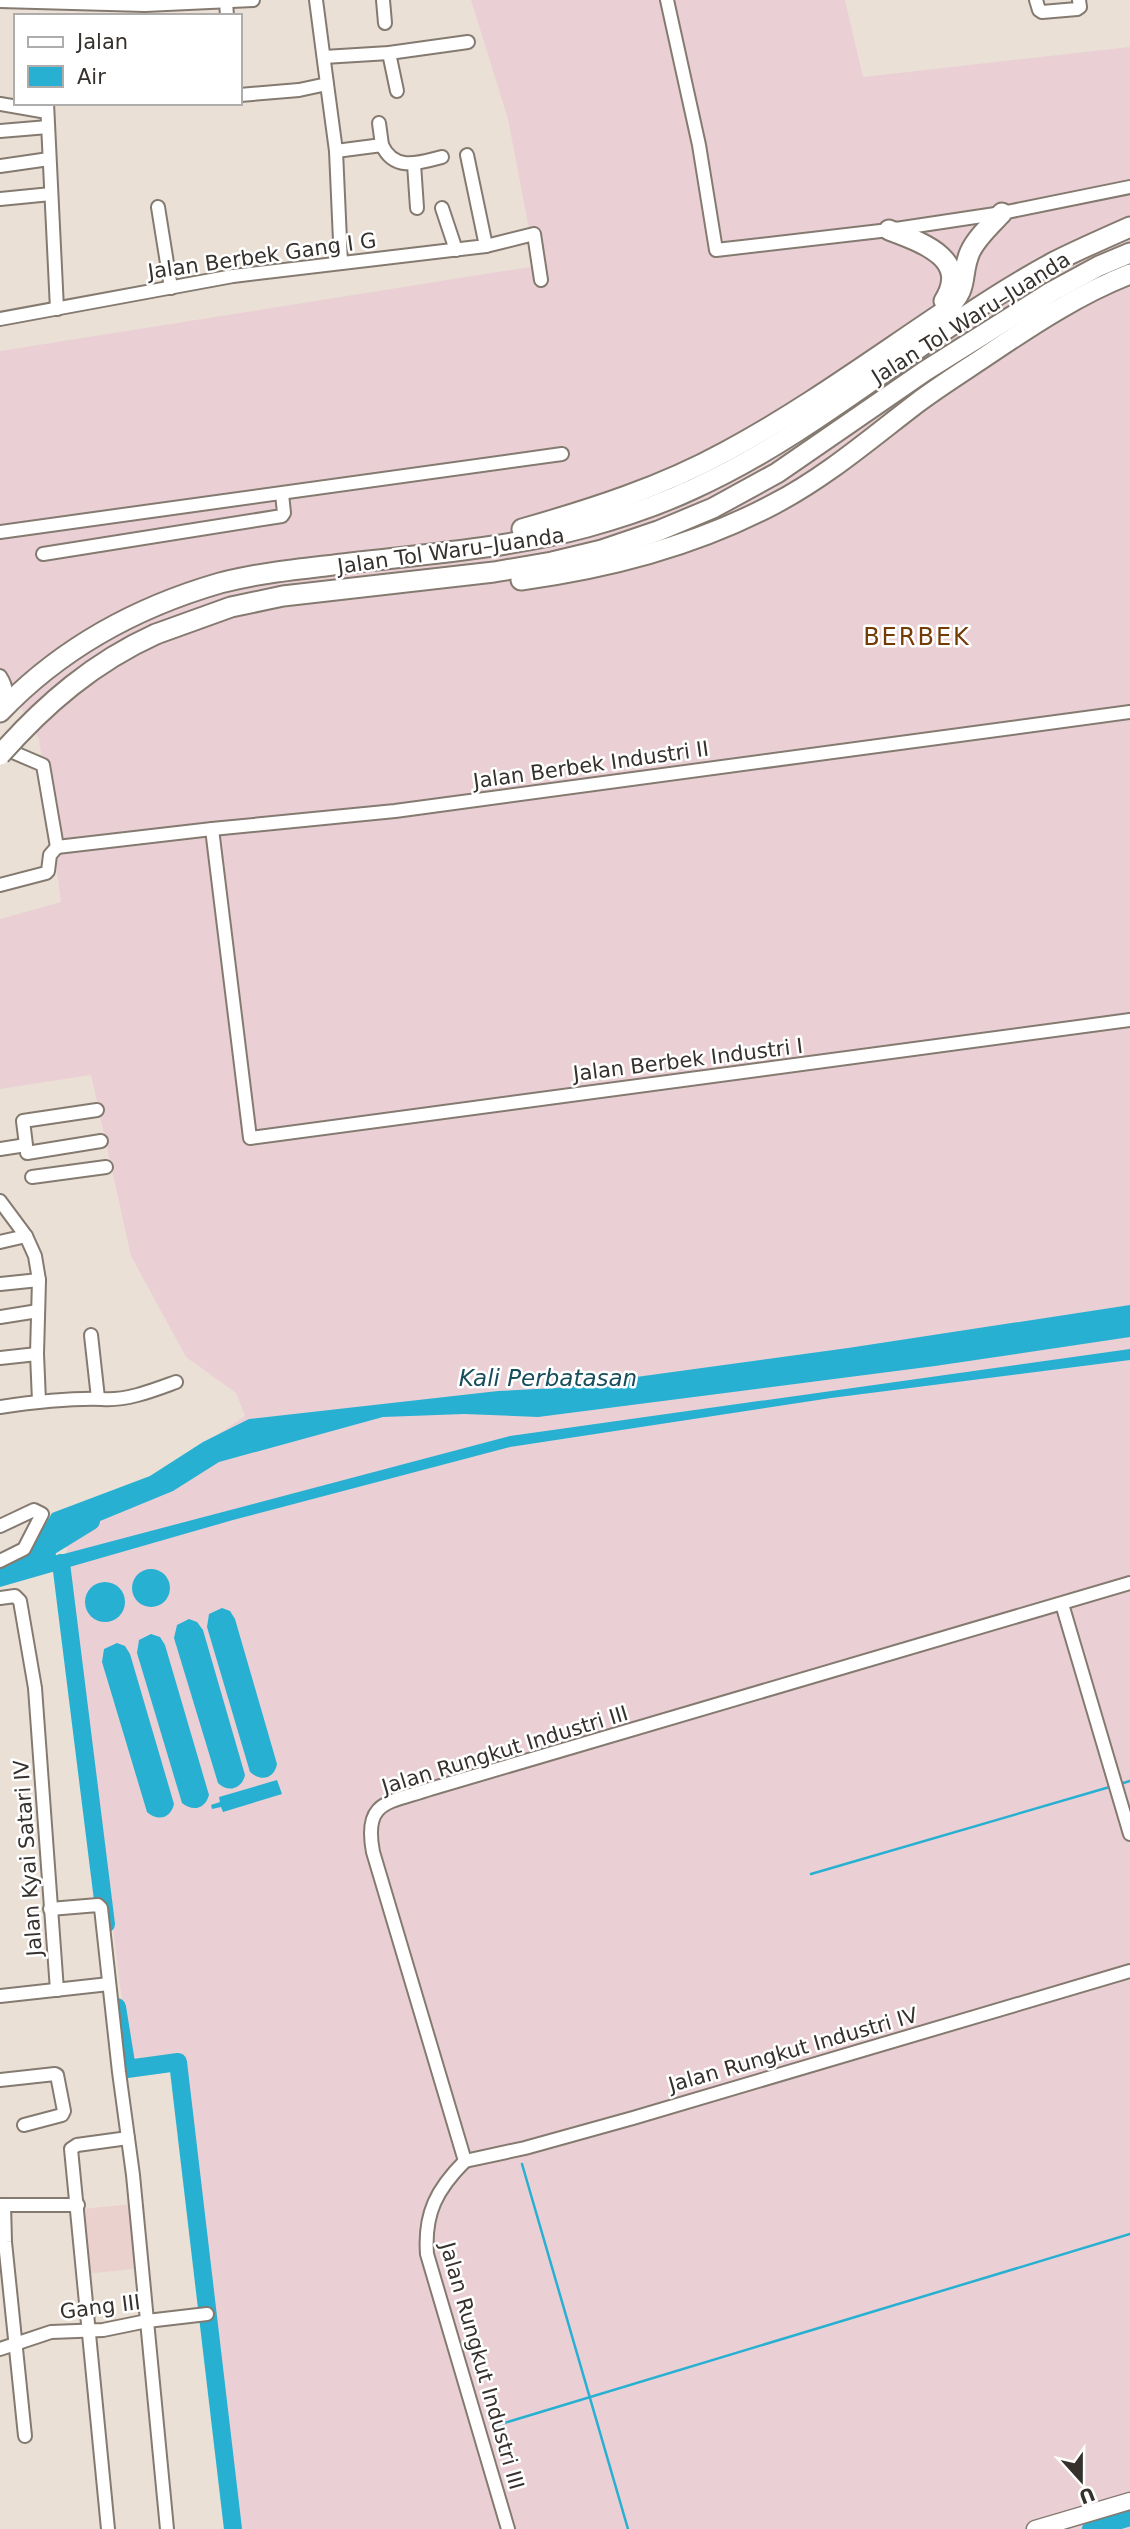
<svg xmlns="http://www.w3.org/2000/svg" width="1130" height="2529" font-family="'DejaVu Sans',sans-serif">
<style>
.industrial{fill:#ead0d5}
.education{fill:#ebd1cd}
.water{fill:#27b0d2}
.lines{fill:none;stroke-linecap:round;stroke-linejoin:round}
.stream{stroke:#27b0d2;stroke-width:2.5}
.river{stroke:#27b0d2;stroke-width:18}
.minor-casing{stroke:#847a70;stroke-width:16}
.major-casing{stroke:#847a70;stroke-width:19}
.highway-casing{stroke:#847a70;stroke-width:23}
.minor{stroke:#fff;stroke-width:12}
.major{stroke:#fff;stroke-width:16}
.highway{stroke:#fff;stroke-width:19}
.highway-bridge-casing{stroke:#847a70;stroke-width:23;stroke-linecap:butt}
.highway-bridge{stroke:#fff;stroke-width:19}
.labels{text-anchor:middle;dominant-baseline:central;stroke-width:5;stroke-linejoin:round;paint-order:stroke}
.street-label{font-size:21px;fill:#36312d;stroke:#fff}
.water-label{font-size:23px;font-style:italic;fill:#184d5c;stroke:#fff}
.quarter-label{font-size:24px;letter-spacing:2px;fill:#743b05;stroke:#fff}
</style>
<rect width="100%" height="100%" fill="#eae0d5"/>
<path class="industrial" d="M471,0H845L863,77L1130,47V2529H235L184,2057L130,2067L65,1536L245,1416L236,1393L186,1357L131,1256L91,1075L0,1089V919L61,902L39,739L0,671V351L536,266L508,119Z"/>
<path class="education" d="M133,2204L141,2268L86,2274L81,2209Z"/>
<g class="water">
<path d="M1130,1305V1337L935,1366L538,1417L464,1414L383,1417L219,1462L173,1491L54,1540L56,1556L510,1436L1130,1349V1360L831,1398L510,1447L233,1520L0,1587V1569L36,1540L52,1513L150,1476L203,1442L249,1419L498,1391L556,1388L848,1348Z"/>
<circle cx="151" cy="1588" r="19"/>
<circle cx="105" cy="1602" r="20"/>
<path d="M222,1608L230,1611L235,1619L277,1764C274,1779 261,1782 250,1772L207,1627L209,1614Z"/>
<path d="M189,1619L197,1622L203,1630L245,1775C242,1789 228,1793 218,1783L174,1638L177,1625Z"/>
<path d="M151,1634L160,1637L165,1645L209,1795C205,1809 193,1812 182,1803L137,1653L139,1640Z"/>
<path d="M117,1643L125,1646L130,1654L174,1804C171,1818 158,1822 147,1812L102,1662L104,1649Z"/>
<path d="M277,1780L282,1794L223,1812L221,1807L212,1809L211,1805L220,1802L219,1797Z"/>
</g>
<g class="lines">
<g class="stream">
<path d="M1120,1784L1130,1781"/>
<path d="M811,1874L1113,1786"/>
<path d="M522,2164L628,2529"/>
<path d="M491,2427L1130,2234"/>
</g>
<g class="river">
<path d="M61,1563L106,1924"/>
<path d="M0,1577L91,1521"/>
<path d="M117,2007L127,2069L178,2062L233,2529"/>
<path d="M1091,2529L1130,2517"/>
</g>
<defs>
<g id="minor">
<path d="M383,0L385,23"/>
<path d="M667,0L699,145L716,250L889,230L1002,213L1130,187"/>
<path d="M1036,0L1039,10L1042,12L1077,9L1080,7L1079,0"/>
<path d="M0,1L145,5L253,0"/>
<path d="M226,2L227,16"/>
<path d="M389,53L397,91"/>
<path d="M324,57L389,53L468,42"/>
<path d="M327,84L336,151L341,263"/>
<path d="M240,95L299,90L327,84L316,0"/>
<path d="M47,103L57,309"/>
<path d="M0,104L47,112"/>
<path d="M379,123L382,145"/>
<path d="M0,131L48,127"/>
<path d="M336,151L382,145C394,172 419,163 442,157"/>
<path d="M414,164L417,208"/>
<path d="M0,166L49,159"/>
<path d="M0,199L51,194"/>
<path d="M158,207L171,288"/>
<path d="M442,208L456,250"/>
<path d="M486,246L534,234L541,280"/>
<path d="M0,319L233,276L486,246L467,155"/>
<path d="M0,532L562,454"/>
<path d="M43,554L282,516L284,513L282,494"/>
<path d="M0,676C7,687 8,694 0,705"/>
<path d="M1,747L43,765L57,847"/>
<path d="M212,829L250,1138L1130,1020"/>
<path d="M57,847L212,829L395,811L1130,712"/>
<path d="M0,885L46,873L48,871L50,855L57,847"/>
<path d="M0,1149L26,1145L23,1121L97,1110"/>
<path d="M27,1153L101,1141"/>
<path d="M32,1177L106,1167"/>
<path d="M0,1201L26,1236L35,1256L39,1280L37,1354L39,1401"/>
<path d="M0,1242L26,1236"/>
<path d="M0,1284L39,1280"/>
<path d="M0,1317L38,1311"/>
<path d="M91,1335L98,1398"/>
<path d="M0,1358L37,1354"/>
<path d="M0,1407C34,1402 68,1398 102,1399C127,1401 154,1390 176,1382"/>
<path d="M0,1526L34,1510L42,1514L24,1549L0,1561"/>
<path d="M0,1598L15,1596L20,1601L35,1688L57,1990"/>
<path d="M1062,1604L1130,1834"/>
<path d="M50,1909L98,1905L101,1908L119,2072L133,2175L167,2529"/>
<path d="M0,1996L109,1984"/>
<path d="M0,2080L55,2074L57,2075L64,2111L62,2115L24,2125"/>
<path d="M465,2161L525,2148L633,2118L1130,1971"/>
<path d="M0,2205H78"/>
<path d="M4,2205L5,2242L25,2436"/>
<path d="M0,2349L51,2332L103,2330L147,2321L207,2314"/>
<path d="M108,2529L71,2149L77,2145L128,2138"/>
<path d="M508,2529L427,2254C424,2213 437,2189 465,2161L373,1852C363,1800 389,1803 430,1789L1130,1583"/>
</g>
<path id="major" d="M1035,2529L1130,2501"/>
<g id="highway">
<path d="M889,230C920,242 971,258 944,301"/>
<path d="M522,529C592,509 661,487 725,452C802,411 873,359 945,311C971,286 959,278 970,252C977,237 991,225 1002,213"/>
<path d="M521,580C610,568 695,546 774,504C826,477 871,438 917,403C941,385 967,369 992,352C1035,323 1081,293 1130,274"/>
<path d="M156,634L231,607L283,596L494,572L552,562L602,550L658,531L713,508L777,473L925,371L1051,292L1099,266L1130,253"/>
<path d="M0,712C60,649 137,607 220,583C254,574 290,570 325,566C412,555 502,550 587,527C623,517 659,505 693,489C823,430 930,328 1056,261C1080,249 1105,238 1130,227"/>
</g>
</defs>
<use href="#minor" class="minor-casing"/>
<use href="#major" class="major-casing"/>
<use href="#highway" class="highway-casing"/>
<use href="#minor" class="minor"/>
<use href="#major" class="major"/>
<use href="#highway" class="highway"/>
<defs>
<path id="highway-bridge" d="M0,755C45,704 94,662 156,634"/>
</defs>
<use href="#highway-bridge" class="highway-bridge-casing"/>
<use href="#highway-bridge" class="highway-bridge"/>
</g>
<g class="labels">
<g class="street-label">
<text transform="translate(262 256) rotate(-8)">Jalan Berbek Gang I G</text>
<text transform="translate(971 318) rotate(-32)">Jalan Tol Waru–Juanda</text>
<text transform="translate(451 551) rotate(-8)">Jalan Tol Waru–Juanda</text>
<text transform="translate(591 765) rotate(-8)">Jalan Berbek Industri II</text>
<text transform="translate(688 1060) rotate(-7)">Jalan Berbek Industri I</text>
<text transform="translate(505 1750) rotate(-17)">Jalan Rungkut Industri III</text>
<text transform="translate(28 1858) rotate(-94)">Jalan Kyai Satari IV</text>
<text transform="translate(793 2050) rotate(-16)">Jalan Rungkut Industri IV</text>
<text transform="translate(100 2307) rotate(-7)">Gang III</text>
<text transform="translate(482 2366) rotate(74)">Jalan Rungkut Industri III</text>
</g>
<g class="water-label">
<text x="548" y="1378">Kali Perbatasan</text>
</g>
<g class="quarter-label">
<text x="917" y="637">BERBEK</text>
</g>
</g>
<rect x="14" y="14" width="228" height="91" fill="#ffffff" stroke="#afadab" stroke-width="2"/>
<rect x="28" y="37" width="35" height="10" fill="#ffffff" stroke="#afadab" stroke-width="2"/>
<text x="77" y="49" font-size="21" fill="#36312d">Jalan</text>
<rect x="28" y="66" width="35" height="21" fill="#27b0d2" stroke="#afadab" stroke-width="2"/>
<text x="77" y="84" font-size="21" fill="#36312d">Air</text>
<g transform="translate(1081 2480) rotate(159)" stroke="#ffffff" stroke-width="5" paint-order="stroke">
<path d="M0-5L12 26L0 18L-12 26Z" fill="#36312d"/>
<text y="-10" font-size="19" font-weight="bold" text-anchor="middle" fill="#36312d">U</text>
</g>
</svg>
